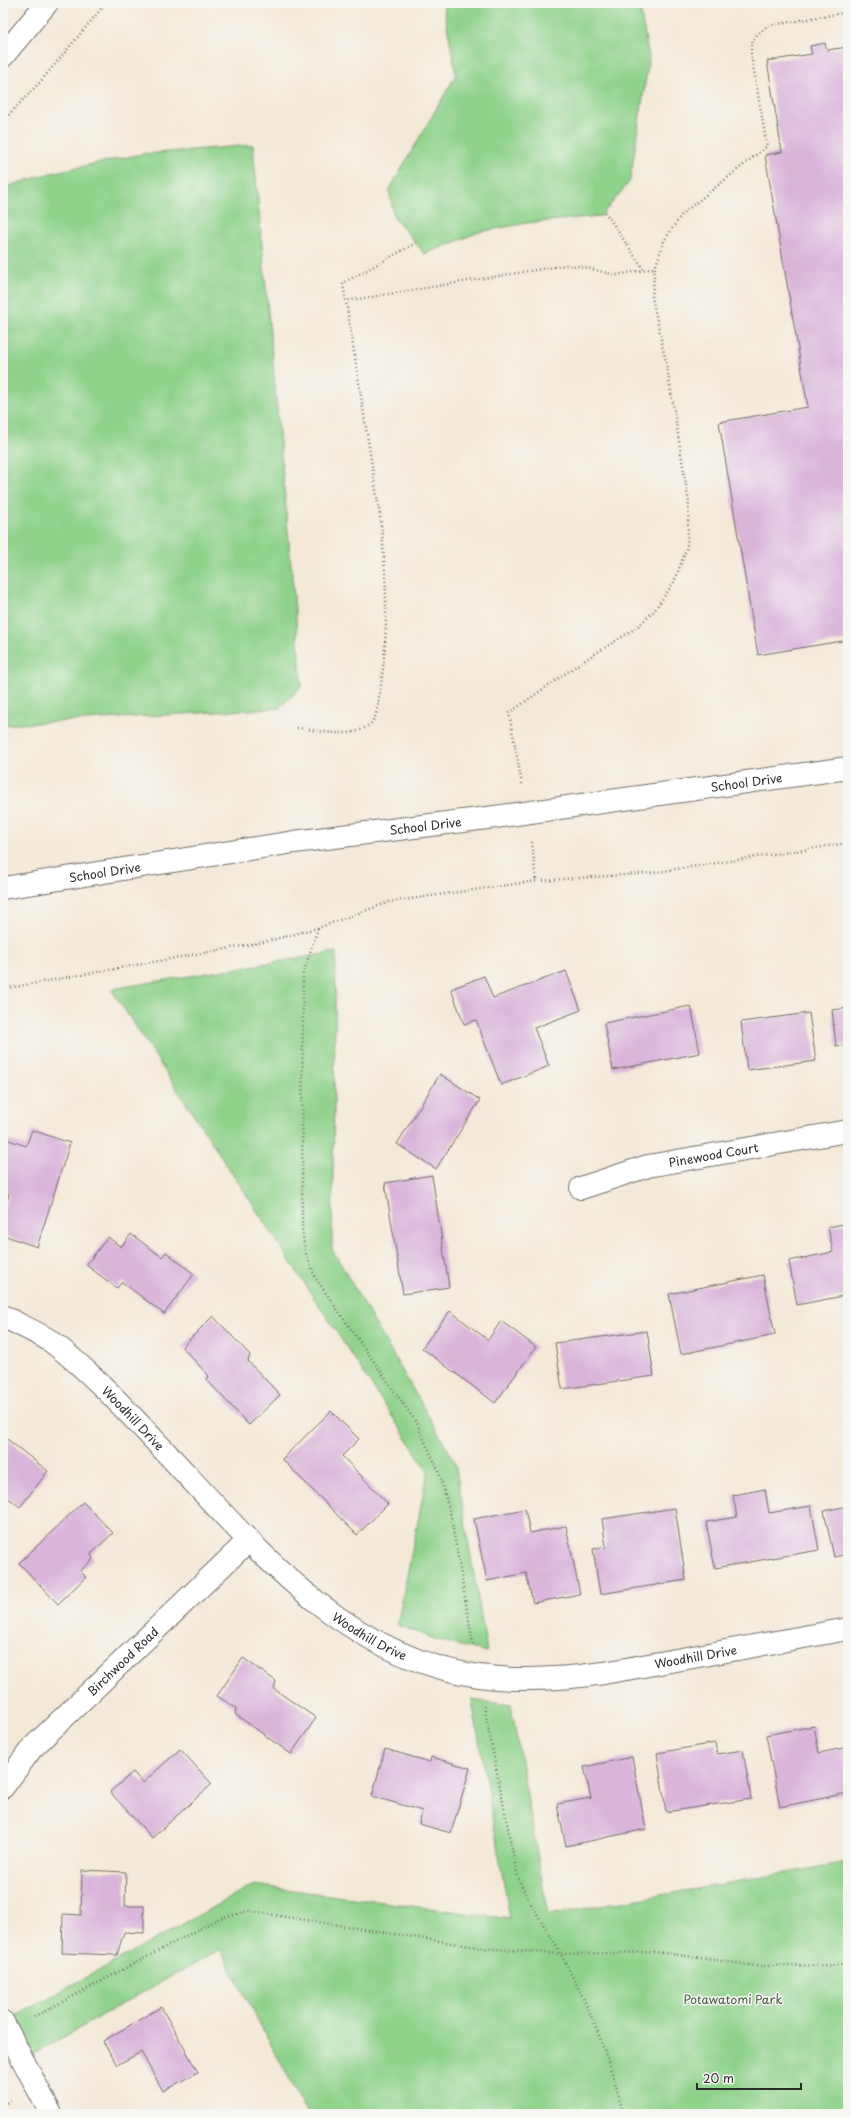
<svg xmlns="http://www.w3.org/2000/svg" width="851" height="2117" font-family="'Playpen Sans',sans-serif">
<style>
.green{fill:#8fd28b;stroke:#5d7e5b}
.building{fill:#d9b5da}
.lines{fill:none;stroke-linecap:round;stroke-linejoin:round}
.minor-casing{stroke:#716e68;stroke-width:24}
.path{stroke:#716e68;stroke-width:2.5;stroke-dasharray:1 3;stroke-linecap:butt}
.minor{stroke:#fff;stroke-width:22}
.labels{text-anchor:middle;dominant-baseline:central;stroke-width:3;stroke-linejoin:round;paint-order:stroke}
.street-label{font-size:12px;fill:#2b2b2b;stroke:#f6f6f2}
.park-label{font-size:12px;fill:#495d48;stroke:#f6f6f2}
</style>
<rect width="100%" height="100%" fill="#f6f6f2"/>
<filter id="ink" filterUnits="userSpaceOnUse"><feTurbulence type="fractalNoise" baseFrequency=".025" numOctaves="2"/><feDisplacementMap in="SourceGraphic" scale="8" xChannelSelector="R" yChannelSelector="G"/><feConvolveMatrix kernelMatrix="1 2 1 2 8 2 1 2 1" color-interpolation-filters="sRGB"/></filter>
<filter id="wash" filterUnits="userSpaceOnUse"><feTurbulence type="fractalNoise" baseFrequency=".012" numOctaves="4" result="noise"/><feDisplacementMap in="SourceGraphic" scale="16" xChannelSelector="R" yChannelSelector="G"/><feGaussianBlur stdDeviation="0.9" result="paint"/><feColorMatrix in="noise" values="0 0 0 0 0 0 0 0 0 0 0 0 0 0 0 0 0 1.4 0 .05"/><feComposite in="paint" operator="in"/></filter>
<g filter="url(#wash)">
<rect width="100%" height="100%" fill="#f4e9d8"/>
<g class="green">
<path d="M443,3H639L649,58L630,181L601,216L527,223L479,232L425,254L394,217L389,190L456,75Z"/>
<path d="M253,145L302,686L280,708L3,725V188L50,173L142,154Z"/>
<path d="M336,952L332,1249L455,1462L487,1652L440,1641L397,1625L428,1471L111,989Z"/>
<path d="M472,1700L511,1705L548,1915L848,1862V2114H308L220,1949L23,2060L3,2023L254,1885L510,1919Z"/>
</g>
<g id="blocks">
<g class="building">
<path d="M825,43L827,50L848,47V640L758,655L719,422L808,407L765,155L782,152L767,61L812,54L810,46Z"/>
<path d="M566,971L581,1010L534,1028L549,1066L501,1085L476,1020L464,1024L451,989L484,976L493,998Z"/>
<path d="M691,1006L700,1053L613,1070L604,1023Z"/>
<path d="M848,1008V1044L836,1046L832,1010Z"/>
<path d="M809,1013L816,1061L747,1070L741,1022Z"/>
<path d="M440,1074L480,1100L436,1169L397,1144Z"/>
<path d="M32,1130L70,1143L37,1247L3,1235V1214L9,1195L3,1193V1138L26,1146Z"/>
<path d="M432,1175L449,1287L403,1294L385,1183Z"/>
<path d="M848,1223V1295L797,1305L789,1261L833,1252L828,1227Z"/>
<path d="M131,1234L162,1257L166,1252L194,1274L164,1314L122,1282L117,1288L86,1265L108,1237L121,1247Z"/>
<path d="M763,1275L775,1335L681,1354L669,1294Z"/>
<path d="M450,1311L488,1340L501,1321L536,1347L495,1403L422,1348Z"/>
<path d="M213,1316L250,1355L248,1361L280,1395L249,1425L206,1379L209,1376L182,1347Z"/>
<path d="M647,1331L654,1376L562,1389L555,1343Z"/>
<path d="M331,1411L359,1439L342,1456L388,1504L357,1535L282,1459Z"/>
<path d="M3,1436L48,1471L20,1507L3,1494Z"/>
<path d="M765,1489L769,1513L811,1506L819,1550L715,1568L706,1522L737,1517L733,1495Z"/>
<path d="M83,1502L113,1533L91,1554L93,1559L80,1571L86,1577L58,1604L19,1563Z"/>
<path d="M848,1506V1554L834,1557L824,1511Z"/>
<path d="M675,1508L686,1580L600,1594L593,1549L606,1547L602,1519Z"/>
<path d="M525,1509L530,1533L566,1526L580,1594L533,1603L526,1573L487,1581L474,1519Z"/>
<path d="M243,1658L276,1681L274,1689L316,1718L291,1754L235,1714L236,1708L217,1696Z"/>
<path d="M814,1726L819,1753L848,1747V1793L780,1807L766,1735Z"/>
<path d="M715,1743L717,1754L743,1750L751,1799L666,1812L657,1753Z"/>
<path d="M180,1749L212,1784L152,1838L110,1792L133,1772L143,1783Z"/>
<path d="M385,1749L430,1762L431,1757L470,1768L451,1833L419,1824L422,1811L372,1796Z"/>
<path d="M632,1757L646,1829L566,1846L557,1804L591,1798L584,1767Z"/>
<path d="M82,1870L126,1872L125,1906H144V1933L124,1932L117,1955L62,1953L63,1914L81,1915Z"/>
<path d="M161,2007L198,2072L163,2091L141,2052L117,2065L103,2041Z"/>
</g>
</g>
</g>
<g filter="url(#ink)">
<use href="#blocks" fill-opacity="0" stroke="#716e68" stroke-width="1"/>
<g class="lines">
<defs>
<g id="minor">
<path d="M3,56L47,3"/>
<path id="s1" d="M3,888L294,842L495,817L848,768"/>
<path id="s2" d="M581,1188L648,1166L848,1131"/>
<path id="s3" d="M3,1316C19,1325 37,1332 52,1342C91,1372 124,1408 158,1444C248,1539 340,1657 479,1676C521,1682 562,1679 604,1673L848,1629"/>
<path id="s4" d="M3,1787L32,1748L249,1540"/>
<path d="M3,2022L51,2114"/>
</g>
</defs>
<use href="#minor" class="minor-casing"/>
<g class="path">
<path d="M3,121L41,81L106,3"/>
<path d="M605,212L644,270"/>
<path d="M416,243L343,283L346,301L566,265L579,266L616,275L655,268"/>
<path d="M297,728C318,730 351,740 369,725C378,718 378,702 380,692C389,632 387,575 380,516L346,301"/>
<path d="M522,784L509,713L579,664L636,628L654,611L674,582L687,547L689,503L667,367L652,297L655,268L664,241L682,214L767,146L751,54V44L757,35L767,26L848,12"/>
<path d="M532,842L536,881"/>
<path d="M318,928L303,974L302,1228L305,1251L316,1279L416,1422L439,1472L451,1517L473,1644"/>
<path d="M3,989L264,942L318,928L389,902L536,881L651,873L848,843"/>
<path d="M484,1706L517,1874C528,1904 547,1927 561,1955C589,2005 610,2058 623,2114"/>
<path d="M34,2017L220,1918L249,1911L483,1948L561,1954L657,1952L757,1966L848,1965"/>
<path d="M3,2105L11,2100"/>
</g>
<use href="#minor" class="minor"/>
</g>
</g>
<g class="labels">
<g class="street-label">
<text stroke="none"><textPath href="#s1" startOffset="751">School Drive</textPath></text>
<text stroke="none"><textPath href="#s1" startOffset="427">School Drive</textPath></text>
<text stroke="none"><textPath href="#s1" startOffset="103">School Drive</textPath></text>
<text stroke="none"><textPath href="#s2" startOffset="137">Pinewood Court</textPath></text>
<text stroke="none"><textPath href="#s3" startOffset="167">Woodhill Drive</textPath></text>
<text stroke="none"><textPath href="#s3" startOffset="490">Woodhill Drive</textPath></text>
<text stroke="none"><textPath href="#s3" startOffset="826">Woodhill Drive</textPath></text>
<text stroke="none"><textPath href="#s4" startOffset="174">Birchwood Road</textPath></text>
</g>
<g class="park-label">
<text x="733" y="1999">Potawatomi Park</text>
</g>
</g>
<rect width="851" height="2117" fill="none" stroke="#f6f6f2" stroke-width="16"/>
<path d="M697 2083v6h104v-6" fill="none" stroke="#2b2b2b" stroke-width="2"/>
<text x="703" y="2083" font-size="12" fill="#2b2b2b" stroke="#f6f6f2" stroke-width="3" paint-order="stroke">20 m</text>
</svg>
